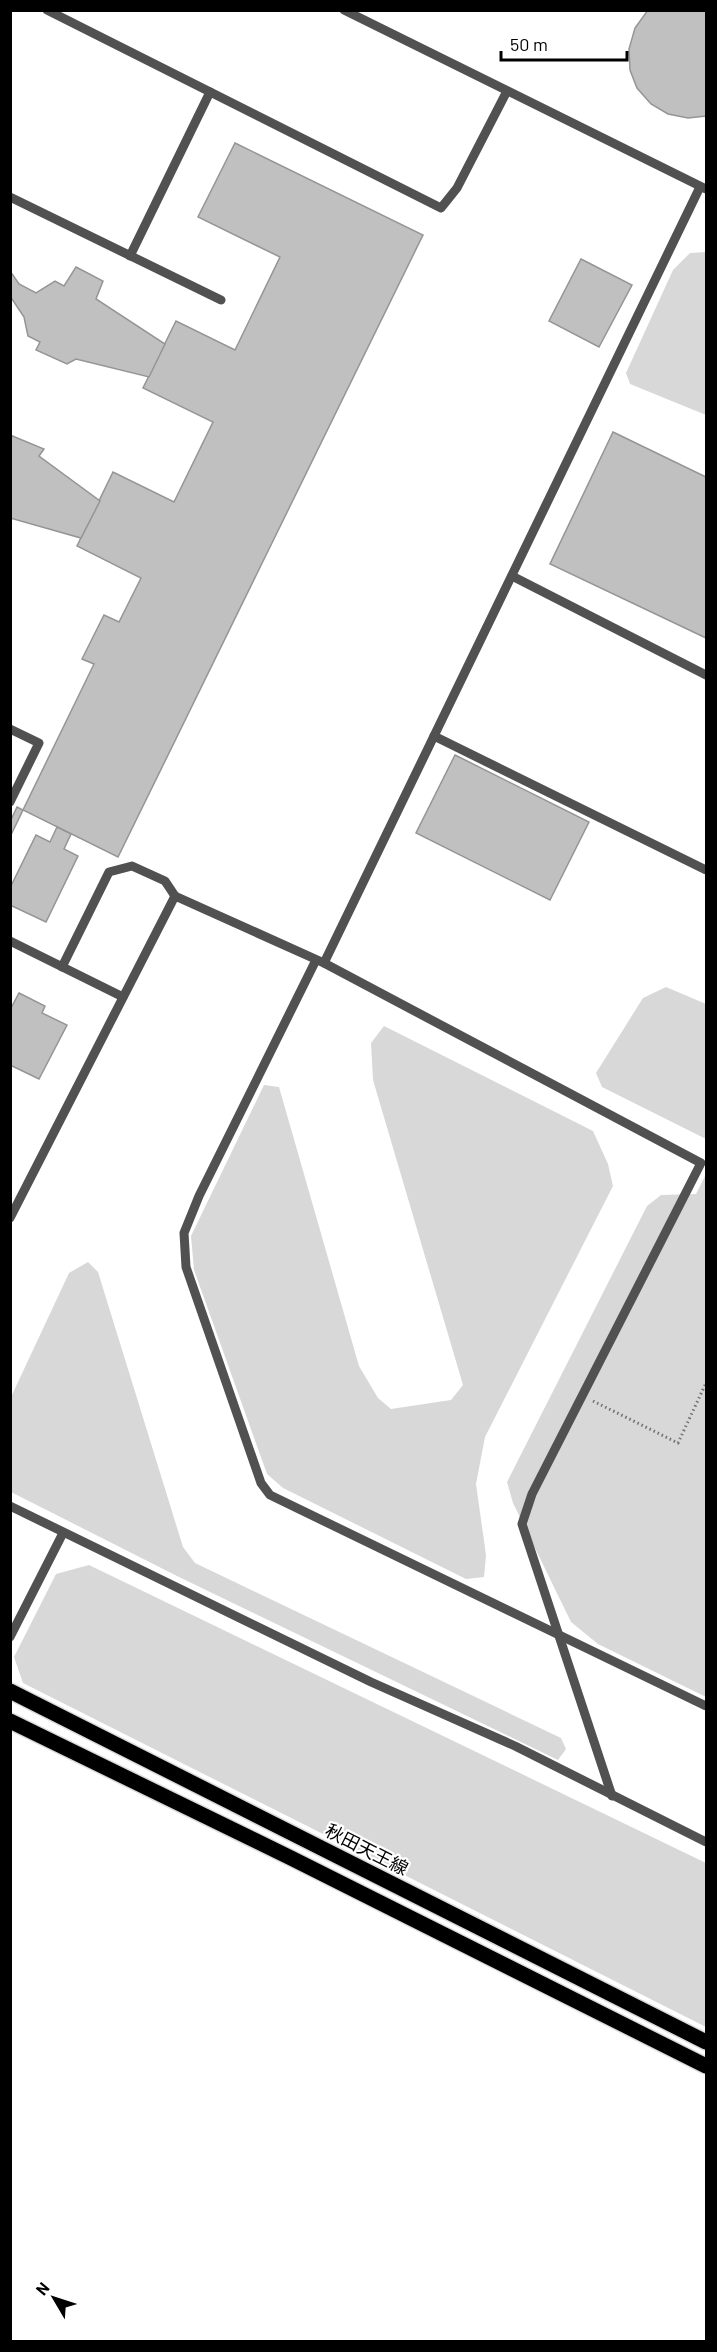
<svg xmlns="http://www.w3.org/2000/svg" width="717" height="2352" font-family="Barlow,'Noto Sans JP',sans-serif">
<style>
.green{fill:#d8d8d8}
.building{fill:#c0c0c0;stroke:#959595;stroke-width:1.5}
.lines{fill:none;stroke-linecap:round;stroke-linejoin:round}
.primary-casing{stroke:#dbdbdb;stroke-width:18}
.path{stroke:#737373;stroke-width:3;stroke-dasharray:1.5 3;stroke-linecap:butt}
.service{stroke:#515151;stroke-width:9}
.primary{stroke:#000;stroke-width:15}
.labels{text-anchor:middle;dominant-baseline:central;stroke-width:4.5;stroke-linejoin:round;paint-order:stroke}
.street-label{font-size:18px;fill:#000;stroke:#fff}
</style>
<rect width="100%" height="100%" fill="#fff"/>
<g class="green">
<path d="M706,252V415L630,384L626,373L673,270L690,253Z"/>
<path d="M666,987L706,1004V1139L602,1087L596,1073L643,998Z"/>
<path d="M384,1026L593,1131L608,1164L613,1186L485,1437L476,1484L486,1555L484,1577L466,1579L283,1488L267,1474L194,1270L191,1236L264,1085L279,1087L359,1366L378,1398L391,1409L451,1400L463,1385L373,1080L371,1043Z"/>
<path d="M706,1174V1697L598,1644L571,1622L513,1503L507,1482L647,1206L661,1195L696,1194Z"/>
<path d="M88,1262L98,1272L183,1547L195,1563L561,1738L566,1749L558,1760L177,1576L11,1492V1397L69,1273Z"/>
<path d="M89,1565L706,1863V2027L23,1683L14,1657L56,1574Z"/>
</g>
<g class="building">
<path d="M706,10V116L688,118L668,114L651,104L637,88L630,70L629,49L635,28L648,10Z"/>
<path d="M235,143L423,235L118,857L23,810L94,664L82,659L104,615L119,622L141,578L77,546L113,472L174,502L213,422L143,388L176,321L235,350L280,257L198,217Z"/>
<path d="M581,259L632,285L599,347L549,321Z"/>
<path d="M76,267L103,281L96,299L165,344L149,377L76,359L67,364L36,350L40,342L28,336L24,317L10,296V271L19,284L36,293L55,281L64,286Z"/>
<path d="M613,432L706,477V638L550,564Z"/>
<path d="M10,435L44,449L39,456L100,501L81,538L10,518Z"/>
<path d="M455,755L589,822L550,900L416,833Z"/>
<path d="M17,807L23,810L10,837V822Z"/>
<path d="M57,827L71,834L64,849L78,856L46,922L10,905V888L36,835L50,842Z"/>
<path d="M19,993L45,1006L42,1013L67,1025L39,1079L10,1065V1010Z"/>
</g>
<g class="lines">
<defs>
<g id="primary">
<path d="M10,1691L706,2042"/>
<path d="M10,1721L291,1858L706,2066"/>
</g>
</defs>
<use href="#primary" class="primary-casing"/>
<path class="path" d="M593,1401L678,1443L706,1383"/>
<g class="service">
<path d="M47,10L441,208L457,188L507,91"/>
<path d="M344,10L706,189"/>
<path d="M10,197L221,300"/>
<path d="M130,256L210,92"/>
<path d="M512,576L706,675"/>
<path d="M10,729L39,743L10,802"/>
<path d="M434,736L706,870"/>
<path d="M10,941L123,997"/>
<path d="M316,960L199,1196L184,1233L186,1267L261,1483L270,1495L706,1706"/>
<path d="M324,963L700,187"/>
<path d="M62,967L109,872L132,866L165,881L175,896"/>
<path d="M10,1218L175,896L324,963L701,1163L532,1494L522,1524L612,1796"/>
<path d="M10,1506L371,1682L515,1746L706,1842"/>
<path d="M10,1637L63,1533"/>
</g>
<use href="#primary" class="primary"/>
</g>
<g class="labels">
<g class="street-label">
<text transform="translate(367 1849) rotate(27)">秋田天王線</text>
</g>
</g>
<rect width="717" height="2352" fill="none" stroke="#000000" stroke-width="24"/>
<g transform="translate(54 2298) rotate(309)" stroke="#ffffff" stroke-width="4.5" paint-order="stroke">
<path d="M0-4.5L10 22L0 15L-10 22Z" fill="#000000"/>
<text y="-9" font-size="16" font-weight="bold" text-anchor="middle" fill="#000000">N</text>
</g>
<path d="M501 51v9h126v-9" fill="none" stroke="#000000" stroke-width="3"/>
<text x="510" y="51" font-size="18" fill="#000000" stroke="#ffffff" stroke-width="4.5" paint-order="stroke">50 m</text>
</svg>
